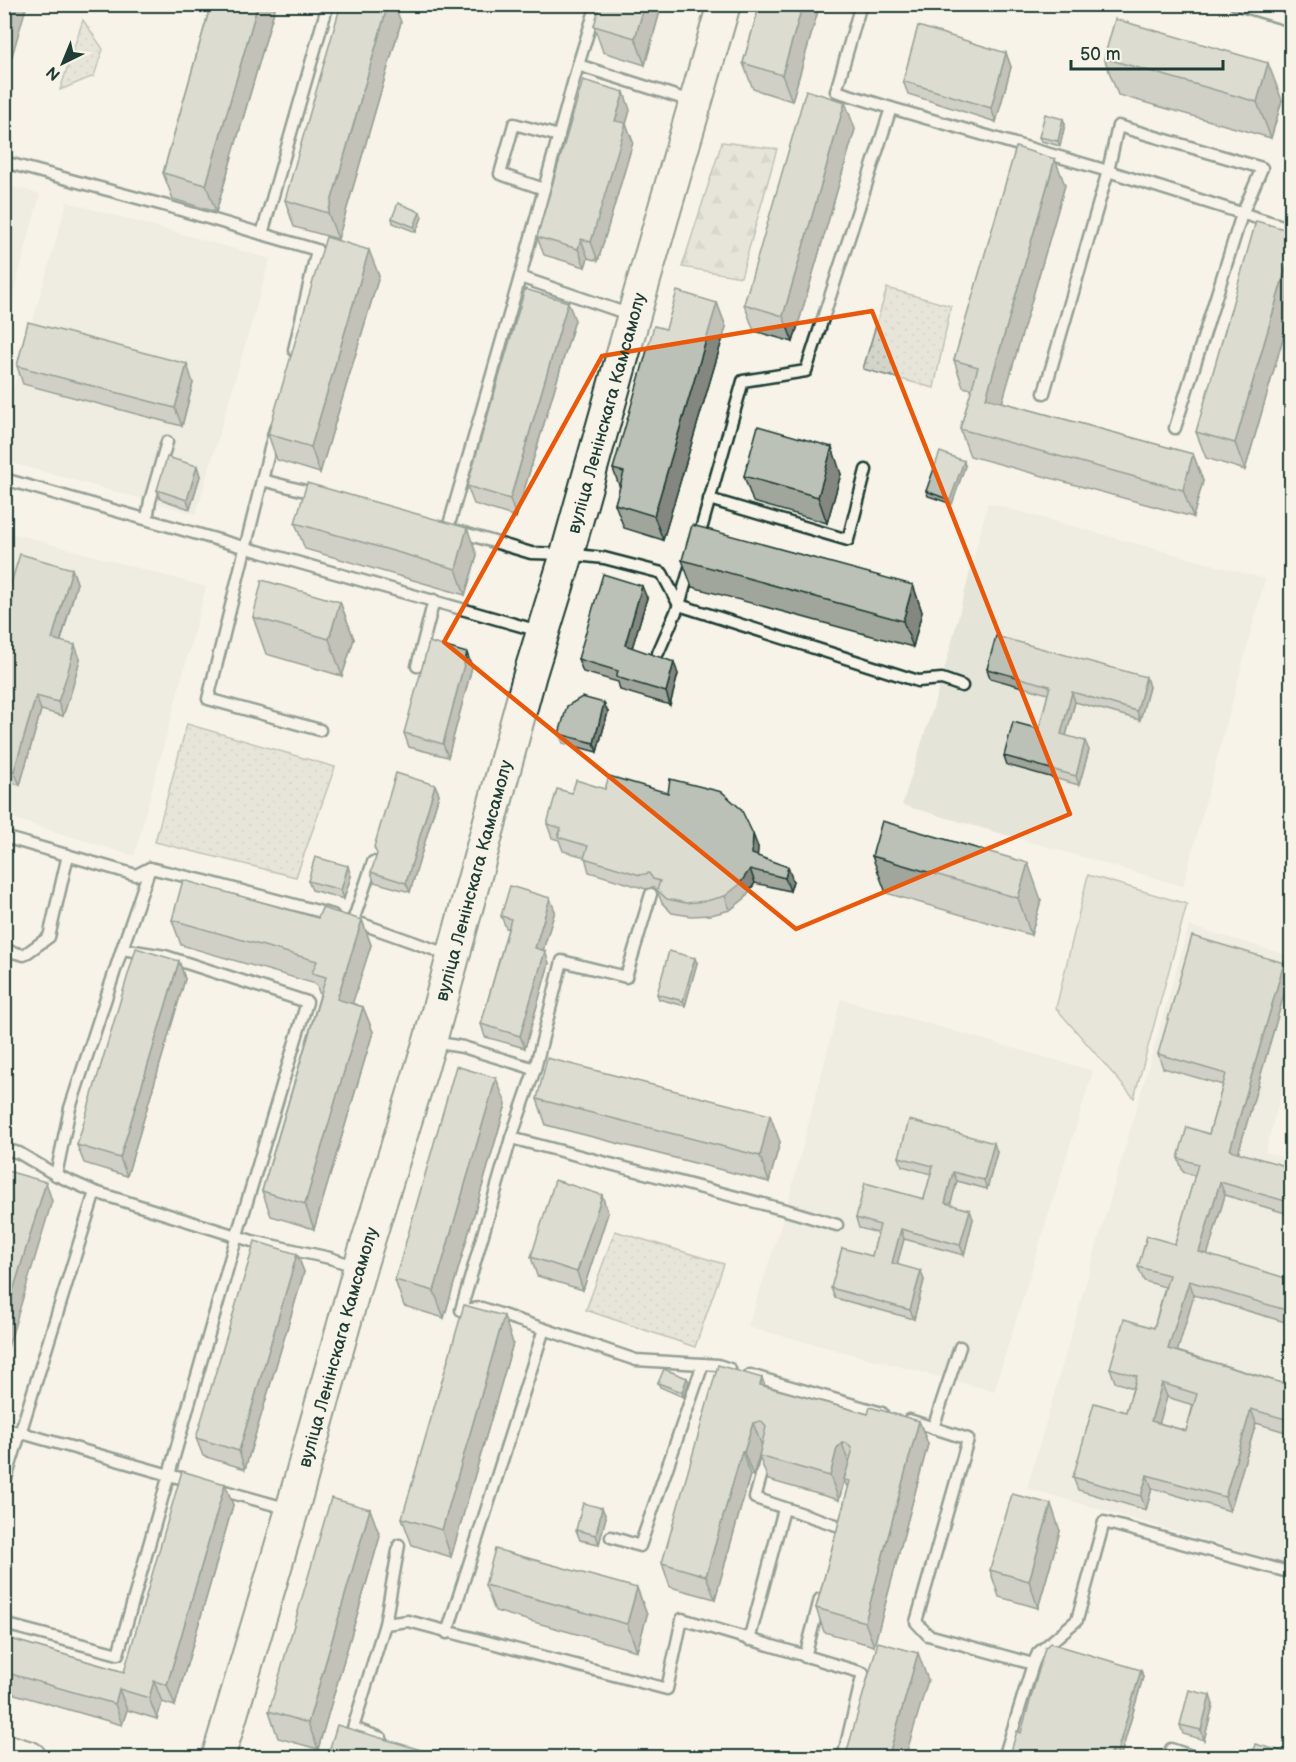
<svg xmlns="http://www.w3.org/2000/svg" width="1296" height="1762" font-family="'Balsamiq Sans',sans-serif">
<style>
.built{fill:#e5e4d9}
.grass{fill:#d3d5ca;stroke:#79897f;stroke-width:1.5}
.forest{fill:url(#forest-firs);stroke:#79897f;stroke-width:1.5}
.park{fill:url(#park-dots);stroke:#79897f;stroke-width:1.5}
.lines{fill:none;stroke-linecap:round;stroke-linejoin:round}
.service-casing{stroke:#1f3d34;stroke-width:15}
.secondary-casing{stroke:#1f3d34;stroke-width:36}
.service{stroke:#f7f3e8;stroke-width:10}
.secondary{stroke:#f7f3e8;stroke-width:32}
.wall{fill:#a1a69d;stroke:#1f3d34;stroke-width:1.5;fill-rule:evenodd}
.shaded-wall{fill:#83877f;stroke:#1f3d34;stroke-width:1.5}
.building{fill:#bbc1b6;stroke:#1f3d34;stroke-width:1.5;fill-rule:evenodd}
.marked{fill:none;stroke:#e8590c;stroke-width:4.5;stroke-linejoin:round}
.labels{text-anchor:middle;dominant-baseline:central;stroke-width:4.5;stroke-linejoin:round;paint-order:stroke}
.street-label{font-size:18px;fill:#1f3d34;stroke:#f7f3e8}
</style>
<defs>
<pattern id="forest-firs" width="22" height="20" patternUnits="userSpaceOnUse" patternTransform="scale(1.5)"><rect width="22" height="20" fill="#d3d5ca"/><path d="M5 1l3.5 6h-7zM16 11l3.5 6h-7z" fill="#b5b8ae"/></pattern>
<pattern id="park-dots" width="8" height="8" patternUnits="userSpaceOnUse" patternTransform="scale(1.5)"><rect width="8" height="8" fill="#d3d5ca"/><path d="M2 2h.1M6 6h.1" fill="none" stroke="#b5b8ae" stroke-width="1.8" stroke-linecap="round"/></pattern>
</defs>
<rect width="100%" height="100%" fill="#f7f3e8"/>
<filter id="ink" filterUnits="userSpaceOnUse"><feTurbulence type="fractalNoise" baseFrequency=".0167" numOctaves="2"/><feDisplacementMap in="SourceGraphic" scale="12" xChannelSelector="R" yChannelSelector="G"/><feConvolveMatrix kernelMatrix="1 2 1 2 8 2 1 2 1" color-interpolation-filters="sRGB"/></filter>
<g filter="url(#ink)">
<g class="built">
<path d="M5,185L40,194L5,325L4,185Z"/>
<path d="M67,202L270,259L196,514L5,461L4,421Z"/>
<path d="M988,503L1265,579L1183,886L902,805L942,679Z"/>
<path d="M4,531L206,587L134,856L5,816Z"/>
<path d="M1189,926L1291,956V1059L1265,1152L1291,1160V1565L1027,1488Z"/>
<path d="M841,999L1093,1071L994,1391L748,1327L786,1210Z"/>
</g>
<path class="grass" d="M1088,875L1187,904L1134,1098L1056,1008Z"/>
<path class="forest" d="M722,142L777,149L741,277L682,267Z"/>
<g class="park">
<path d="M83,20L103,49L94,76L60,90Z"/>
<path d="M887,288L951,306L934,388L863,369Z"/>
<path d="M187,724L335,767L296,877L155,842Z"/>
<path d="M615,1231L724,1264L695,1347L586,1310Z"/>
</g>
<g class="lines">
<defs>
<g id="service">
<path d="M1235,4L1292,21"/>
<path d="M578,65L694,102"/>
<path d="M891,108L1108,171L1292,229"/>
<path d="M4,162L167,206L262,234"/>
<path d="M544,189L500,174L514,124L559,136"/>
<path d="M520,277L631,315"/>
<path d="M294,350L317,250L262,234L328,4"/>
<path d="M1044,393L1108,171L1118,126L1262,168L1242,214L1175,428"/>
<path d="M4,479L539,631"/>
<path d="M262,480L275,429"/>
<path d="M317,494L262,480L208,699L320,730"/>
<path d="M709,499L848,540L866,470"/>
<path d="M147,519L150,501L167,442"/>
<path d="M448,528L520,277L578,65L597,4"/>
<path d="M457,531L531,553L567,554L604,558L662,573L679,605L918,681L942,679L962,686"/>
<path d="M698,540L743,381L806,371L891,108L836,91L861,4"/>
<path d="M658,653L679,605L692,561"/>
<path d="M417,666L434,600"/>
<path d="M4,837L136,875L150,868L122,949"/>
<path d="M150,868L205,881L333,915"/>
<path d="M651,894L626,977L562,961L535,1069L511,1138L461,1310L482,1308L636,1360L718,1365L730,1369"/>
<path d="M351,920L452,956"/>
<path d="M353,921L373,862"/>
<path d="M4,950L24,955L49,937L68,855"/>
<path d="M433,1042L463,1047L535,1069"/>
<path d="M511,1138L786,1210L837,1225"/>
<path d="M4,1149L19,1153L56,1175L95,1192L252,1241L330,1258L357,1267"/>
<path d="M750,1375L882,1413"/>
<path d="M909,1420L968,1439L916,1622L928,1635L1033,1664L1004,1758"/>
<path d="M4,1428L194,1482"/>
<path d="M933,1428L960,1347"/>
<path d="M767,1454L755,1498L839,1526"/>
<path d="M4,1485L95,1192"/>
<path d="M214,1488L289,1509"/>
<path d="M611,1537L640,1546L703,1364"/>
<path d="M4,1624L118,1654L237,1235L307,1002L165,956L122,949L70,1108L56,1175"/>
<path d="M385,1624L408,1621L667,1689L682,1619L863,1673L843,1758"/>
<path d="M447,1633L544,1329"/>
<path d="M749,1640L784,1509"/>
<path d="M805,1657L820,1599"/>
<path d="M1033,1664L1038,1653L1077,1620L1104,1522L1292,1573"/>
<path d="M381,1738L353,1728L385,1624L399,1545"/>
<path d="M1171,1749L1198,1758"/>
</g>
<g id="secondary">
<path d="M4,1750L30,1758"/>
<path id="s1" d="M218,1758L292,1510L360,1267L430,1041L530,674L567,554L639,297L724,4"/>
</g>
</defs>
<use href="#service" class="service-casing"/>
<use href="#secondary" class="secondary-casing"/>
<use href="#service" class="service"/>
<use href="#secondary" class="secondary"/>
</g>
<g class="wall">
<path d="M211,4H276L216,212L173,199L163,173Z"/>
<path d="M662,4L645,65L603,52L594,26Z"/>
<path d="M760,4H820L792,101L753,89L743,63Z"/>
<path d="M401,22L338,239L294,227L285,200Z"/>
<path d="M1006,53L1011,67L996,122L908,94L903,81Z"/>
<path d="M1104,58L1282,100L1271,138L1118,95Z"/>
<path d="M630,110L626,124L633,142L598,261L588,258L585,267L544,255L537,237Z"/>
<path d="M1063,119L1065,124L1060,146L1041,141L1039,137Z"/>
<path d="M855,129L793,342L754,331L744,304Z"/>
<path d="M1065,185L1002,402L1193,454L1203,481L1193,517L970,456L960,429L972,389L963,387L954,360Z"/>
<path d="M422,217L416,232L393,223L392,218Z"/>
<path d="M1292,231V307L1245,470L1206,458L1196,432Z"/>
<path d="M379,276L320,473L277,460L268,434Z"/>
<path d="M717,303L726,327L663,540L624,528L615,504L620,488L613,469L666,329Z"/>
<path d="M575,320L516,517L474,504L467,486Z"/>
<path d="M17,366L193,383L182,426L23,384Z"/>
<path d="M197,466L200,476L190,509L160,499L157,490Z"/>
<path d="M965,466L952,504L928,496L926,491Z"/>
<path d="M841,474L827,523L753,502L744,476Z"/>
<path d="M295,523L477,555L465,595L305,549Z"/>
<path d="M682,560L913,585L922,612L913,647L692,587Z"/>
<path d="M72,569L77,583L61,641L80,659L72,689L63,716L41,710L20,785L4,781V606Z"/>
<path d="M647,598L632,648L678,674L670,705L620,690L618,682L583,672L578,659Z"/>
<path d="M340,602L354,639L342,676L266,654L253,617Z"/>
<path d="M472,667L448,757L409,747L404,733Z"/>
<path d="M987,669L1149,687L1140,720L1075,702L1066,736L1089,750L1079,785L1007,765L1004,756L1039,729L1048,694L990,678Z"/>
<path d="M608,712L597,752L563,743L559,734Z"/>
<path d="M435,785L439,794L410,892L374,882L371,872Z"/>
<path d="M547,824L758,847L757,856L793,881L790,891L755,883L744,899L730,910L711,915L691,916L672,913L662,903L658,893L654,887L646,889L589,872L585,857L563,851L559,840L552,838Z"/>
<path d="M872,856L1041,900L1031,935L886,893Z"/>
<path d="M351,876L344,899L312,890L308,881Z"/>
<path d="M555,911L543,950L549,963L525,1048L485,1037L481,1024L508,929L506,928L501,916Z"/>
<path d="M318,918L362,920L371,945L352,1003L363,1007L373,1032L314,1229L271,1216L262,1191L320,995L316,984L181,945L172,920Z"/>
<path d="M179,961L185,979L127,1176L84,1163L77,1145Z"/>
<path d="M697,963L685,1006L659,999L657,994Z"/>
<path d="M1289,977L1238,1153L1292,1168V1215L1225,1195L1207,1255L1292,1280V1324L1194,1295L1177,1351L1292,1386V1434L1256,1423L1230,1511L1152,1488L1146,1510L1078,1490L1073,1477L1126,1412L1133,1388L1115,1382L1110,1368L1154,1328L1165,1287L1144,1281L1138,1267L1175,1244L1195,1176L1183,1172L1178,1158L1209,1134L1223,1085L1163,1068L1158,1054ZM1167,1397L1193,1405L1186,1431L1159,1423Z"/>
<path d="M537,1099L780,1142L769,1182L546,1125Z"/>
<path d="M506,1104L444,1318L404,1306L395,1280Z"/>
<path d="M997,1152L987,1189L957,1181L950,1205L973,1219L964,1255L904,1239L897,1264L924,1280L914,1319L835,1298L831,1288L872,1256L878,1233L859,1228L856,1218L924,1199L931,1174L902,1166L899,1157Z"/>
<path d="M608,1213L583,1290L537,1276L531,1257Z"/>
<path d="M297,1254L304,1272L245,1469L203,1456L196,1438Z"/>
<path d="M513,1343L451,1557L412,1545L402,1518Z"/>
<path d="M687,1378L689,1382L683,1397L660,1387L658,1383Z"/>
<path d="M766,1386L868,1414L919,1421L928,1444L874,1646L824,1632L816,1608L848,1489L844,1480L847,1471L839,1500L768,1480L759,1456L753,1476L750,1475L715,1599L670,1587L662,1563Z"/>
<path d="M225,1484L233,1505L175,1706L162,1702L157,1719L127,1710L122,1725L4,1691V1637L124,1672Z"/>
<path d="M602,1508L606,1517L599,1544L580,1540L576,1530Z"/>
<path d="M1060,1531L1038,1608L999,1597L990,1570Z"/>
<path d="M380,1536L318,1749L278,1738L269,1711Z"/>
<path d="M485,1585L637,1588L647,1615L637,1651L495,1611Z"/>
<path d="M1141,1670L1143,1677L1120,1758H1009L1021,1733Z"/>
<path d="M1213,1705L1204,1740L1183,1734L1180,1725Z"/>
</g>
<g class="shaded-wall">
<path d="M10,4H27L4,84V24Z"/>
<path d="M258,4H276L216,212L206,185Z"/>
<path d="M388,4H394L401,22L338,239L328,213Z"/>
<path d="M645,4H662L645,65L635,38Z"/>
<path d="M803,4H820L792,101L782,75Z"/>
<path d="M1006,53L1011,67L996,122L991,108Z"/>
<path d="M1268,63L1282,100L1271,138L1257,102Z"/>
<path d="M624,92L630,110L626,124L633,142L598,261L591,242L615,121Z"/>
<path d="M845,102L855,129L793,342L783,316Z"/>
<path d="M1063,119L1065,124L1060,146L1058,141Z"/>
<path d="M1055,159L1065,185L996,424L986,398Z"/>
<path d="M420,212L422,217L416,232L414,227Z"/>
<path d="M581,239L588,258L585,267L578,249Z"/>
<path d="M1292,247V307L1245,470L1235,443Z"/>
<path d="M369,250L379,276L320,473L311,447Z"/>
<path d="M568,302L575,320L516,517L510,499Z"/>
<path d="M717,303L726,327L663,540L654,516Z"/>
<path d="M187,364L193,383L182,426L175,408Z"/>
<path d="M832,447L841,474L827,523L818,497Z"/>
<path d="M1193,454L1203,481L1193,517L1183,490Z"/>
<path d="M964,461L965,466L952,504L950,500Z"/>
<path d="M197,466L200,476L190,509L187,500Z"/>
<path d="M467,528L477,555L465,595L456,569Z"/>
<path d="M72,569L77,583L57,653L52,639Z"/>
<path d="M913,585L922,612L913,647L903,621Z"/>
<path d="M642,586L647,598L629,658L625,645Z"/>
<path d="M340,602L354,639L342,676L329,639Z"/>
<path d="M75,645L80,659L72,689L63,716L58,702Z"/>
<path d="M467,653L472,667L448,757L443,744Z"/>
<path d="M674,662L678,674L670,705L666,692Z"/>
<path d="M1146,677L1149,687L1140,720L1137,711Z"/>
<path d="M1072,692L1075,702L1064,743L1061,734Z"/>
<path d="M36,696L41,710L20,785L14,771Z"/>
<path d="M604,703L608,712L597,752L594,743Z"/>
<path d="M1085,741L1089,750L1079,785L1076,776Z"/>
<path d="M435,785L439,794L410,892L406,883Z"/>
<path d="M753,834L758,847L757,868L752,854Z"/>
<path d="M1028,863L1041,900L1031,935L1018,898Z"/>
<path d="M348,866L351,876L344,899L341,890Z"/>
<path d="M788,867L793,881L790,891L785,878Z"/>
<path d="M750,869L755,883L744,899L730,910L725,896Z"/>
<path d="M550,898L555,911L540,960L535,948Z"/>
<path d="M362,920L371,945L346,1024L337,999Z"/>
<path d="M545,951L549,963L525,1048L520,1036Z"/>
<path d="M695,958L697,963L685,1006L683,1001Z"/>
<path d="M179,961L185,979L127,1176L120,1158Z"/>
<path d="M1284,963L1289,977L1235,1164L1230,1150Z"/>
<path d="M363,1007L373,1032L314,1229L305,1204Z"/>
<path d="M496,1078L506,1104L444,1318L434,1291Z"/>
<path d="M770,1115L780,1142L769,1182L760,1156Z"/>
<path d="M994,1143L997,1152L987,1189L984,1180Z"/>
<path d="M953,1172L957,1181L948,1213L945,1203Z"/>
<path d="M46,1182L52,1201L4,1361V1321Z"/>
<path d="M1220,1182L1225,1195L1204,1266L1199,1252Z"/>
<path d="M602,1195L608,1213L583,1290L577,1272Z"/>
<path d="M970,1210L973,1219L964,1255L960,1245Z"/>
<path d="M901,1229L904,1239L895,1272L892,1263Z"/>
<path d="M297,1254L304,1272L245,1469L239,1451Z"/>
<path d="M921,1271L924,1280L914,1319L910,1310Z"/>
<path d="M1189,1281L1194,1295L1174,1363L1168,1349Z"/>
<path d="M504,1316L513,1343L451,1557L442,1530Z"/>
<path d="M687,1378L689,1382L683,1397L682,1392Z"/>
<path d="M762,1378L771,1402L760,1385Z"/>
<path d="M1162,1383L1167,1397L1156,1435L1151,1421Z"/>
<path d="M1251,1409L1256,1423L1230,1511L1225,1497Z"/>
<path d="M919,1421L928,1444L874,1646L865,1622Z"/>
<path d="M753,1423L762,1446L753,1476L744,1452Z"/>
<path d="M842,1443L850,1467L846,1472L839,1500L830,1476L837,1448Z"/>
<path d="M742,1451L750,1475L715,1599L706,1576Z"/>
<path d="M1147,1475L1152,1488L1146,1510L1141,1496Z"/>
<path d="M225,1484L233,1505L175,1706L167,1685Z"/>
<path d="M1051,1504L1060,1531L1038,1608L1029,1581Z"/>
<path d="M602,1508L606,1517L599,1544L596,1535Z"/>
<path d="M370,1509L380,1536L318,1749L308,1723Z"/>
<path d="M637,1588L647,1615L637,1651L627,1624Z"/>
<path d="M918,1653L928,1680L905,1758H888Z"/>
<path d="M1141,1670L1143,1677L1120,1758H1119L1117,1752Z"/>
<path d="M154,1681L162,1702L157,1719L149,1698Z"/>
<path d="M119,1689L127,1710L122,1725L115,1704Z"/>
<path d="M1210,1695L1213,1705L1204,1740L1201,1730Z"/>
<path d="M1111,1750L1113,1758H1109Z"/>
</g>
<g class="building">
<path d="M4,4H10L4,24Z"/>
<path d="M211,4H258L206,185L163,173Z"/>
<path d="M341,4H388L328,213L285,200Z"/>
<path d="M600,4H645L635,38L594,26Z"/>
<path d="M760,4H803L782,75L743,63Z"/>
<path d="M1115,19L1268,63L1257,102L1104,58Z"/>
<path d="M918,26L1006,53L991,108L903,81Z"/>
<path d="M583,80L624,92L615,121L626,123L591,242L581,239L578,249L537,237Z"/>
<path d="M806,90L845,102L783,316L744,304Z"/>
<path d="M1045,114L1063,119L1058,141L1039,137Z"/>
<path d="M1016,147L1055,159L986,398L1193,454L1183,490L960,429L978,367L954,360Z"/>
<path d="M398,203L420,212L414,227L392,218Z"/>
<path d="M1256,221L1292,231V247L1235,443L1196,432Z"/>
<path d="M326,237L369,250L311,447L268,434Z"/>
<path d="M525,289L568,302L510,499L467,486Z"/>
<path d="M677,291L717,303L654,516L615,504L624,472L613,469L654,326L666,329Z"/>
<path d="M28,322L187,364L175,408L17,366Z"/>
<path d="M758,426L832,447L818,497L744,476Z"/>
<path d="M940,452L964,461L950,500L926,491Z"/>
<path d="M167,457L197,466L187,500L157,490Z"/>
<path d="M307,483L467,528L456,569L295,523Z"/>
<path d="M692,525L913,585L903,621L682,560Z"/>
<path d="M20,554L72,569L52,639L75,645L67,675L58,702L36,696L14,771L4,769V606Z"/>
<path d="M603,574L642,586L625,645L674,662L666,692L616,677L618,671L578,659Z"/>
<path d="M262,580L340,602L329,639L253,617Z"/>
<path d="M996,636L1146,677L1137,711L1072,692L1061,734L1085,741L1076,776L1004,756L1013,722L1039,729L1050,686L987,669Z"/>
<path d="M429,642L467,653L443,744L404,733Z"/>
<path d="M582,697L604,703L594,743L559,734L567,706Z"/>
<path d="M396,773L435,785L406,883L371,872L377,854L374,847Z"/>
<path d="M609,776L668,793L670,779L722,792L741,809L753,834L752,854L788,867L785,878L750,869L739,885L725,896L706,901L686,903L667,899L657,890L660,881L653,879L649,873L640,875L584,858L588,846L558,837L561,828L547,824L557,789L572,793L576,780L605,789Z"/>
<path d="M882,821L1028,863L1018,898L872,856Z"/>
<path d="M315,857L348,866L341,890L308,881Z"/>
<path d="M183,880L318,918L322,908L362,920L337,999L363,1007L305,1204L262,1191L326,977L312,973L317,961L172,920Z"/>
<path d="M510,886L550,898L535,948L545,951L520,1036L481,1024L511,919L501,916Z"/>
<path d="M1192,936L1284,963L1230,1150L1292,1168V1203L1220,1182L1199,1252L1292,1280V1312L1189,1281L1168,1349L1292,1386V1421L1251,1409L1225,1497L1147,1475L1141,1496L1073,1477L1094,1403L1126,1412L1137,1376L1110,1368L1124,1319L1154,1328L1169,1275L1138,1267L1147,1236L1175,1244L1198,1164L1178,1158L1187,1127L1209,1134L1226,1074L1158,1054ZM1162,1383L1197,1394L1186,1431L1151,1421Z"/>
<path d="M136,948L179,961L120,1158L77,1145Z"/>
<path d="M669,951L695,958L683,1001L657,994Z"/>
<path d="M547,1058L770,1115L760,1156L537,1099Z"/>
<path d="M456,1066L496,1078L434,1291L395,1280Z"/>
<path d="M909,1120L994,1143L984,1180L953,1172L945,1203L970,1210L960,1245L901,1229L892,1263L921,1271L910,1310L831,1288L842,1248L872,1256L880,1225L856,1218L865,1183L924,1199L933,1166L899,1157Z"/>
<path d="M4,1170L46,1182L4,1321Z"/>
<path d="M555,1180L602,1195L577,1272L531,1257Z"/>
<path d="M255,1241L297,1254L239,1451L196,1438Z"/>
<path d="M464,1305L504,1316L442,1530L402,1518Z"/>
<path d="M718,1365L762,1378L760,1385L819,1401L868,1414L870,1407L919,1421L865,1622L816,1608L850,1481L844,1480L852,1452L851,1448L847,1443H842L837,1448L830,1476L759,1456L766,1427L761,1421L753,1423L744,1452L742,1451L706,1576L662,1563Z"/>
<path d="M664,1369L687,1378L682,1392L658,1383Z"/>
<path d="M182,1471L225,1484L167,1685L154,1681L149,1698L119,1689L115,1704L4,1672V1637L124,1672Z"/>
<path d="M1012,1494L1051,1504L1029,1581L990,1570Z"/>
<path d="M331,1498L370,1509L308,1723L269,1711Z"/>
<path d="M583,1503L602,1508L596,1535L576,1530Z"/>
<path d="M495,1549L637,1588L627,1624L485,1585Z"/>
<path d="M878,1642L918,1653L888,1758H845Z"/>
<path d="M1050,1643L1141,1670L1117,1752L1111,1750L1109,1758H1009L1017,1731L1021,1733L1045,1648Z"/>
<path d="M1189,1690L1210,1695L1201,1730L1180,1725Z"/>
<path d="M337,1725L448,1758H327Z"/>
<path d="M1255,1744L1292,1754V1758H1251Z"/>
</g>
</g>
<path d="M0 0H1296V1762H0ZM872,311L1070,814L796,929L444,642L602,356Z" fill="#f7f3e8" fill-opacity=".55" fill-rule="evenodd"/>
<path class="marked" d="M872,311L1070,814L796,929L444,642L602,356Z"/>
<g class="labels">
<g class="street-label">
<text stroke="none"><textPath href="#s1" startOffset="1400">вуліца Ленінскага Камсамолу</textPath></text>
<text stroke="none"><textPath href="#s1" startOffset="914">вуліца Ленінскага Камсамолу</textPath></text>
<text stroke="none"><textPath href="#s1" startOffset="428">вуліца Ленінскага Камсамолу</textPath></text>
</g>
</g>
<rect width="1296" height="1762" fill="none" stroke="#f7f3e8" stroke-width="24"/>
<rect x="12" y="12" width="1272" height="1738" fill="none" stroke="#1f3d34" stroke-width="2" filter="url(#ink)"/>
<g transform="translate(63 63) rotate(223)" stroke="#f7f3e8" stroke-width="4.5" paint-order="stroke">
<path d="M0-4.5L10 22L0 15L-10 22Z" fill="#1f3d34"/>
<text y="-9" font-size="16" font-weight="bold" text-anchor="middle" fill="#1f3d34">N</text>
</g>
<path d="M1071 60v9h152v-9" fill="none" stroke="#1f3d34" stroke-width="3"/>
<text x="1080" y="60" font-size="18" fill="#1f3d34" stroke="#f7f3e8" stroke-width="4.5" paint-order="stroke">50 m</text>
</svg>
